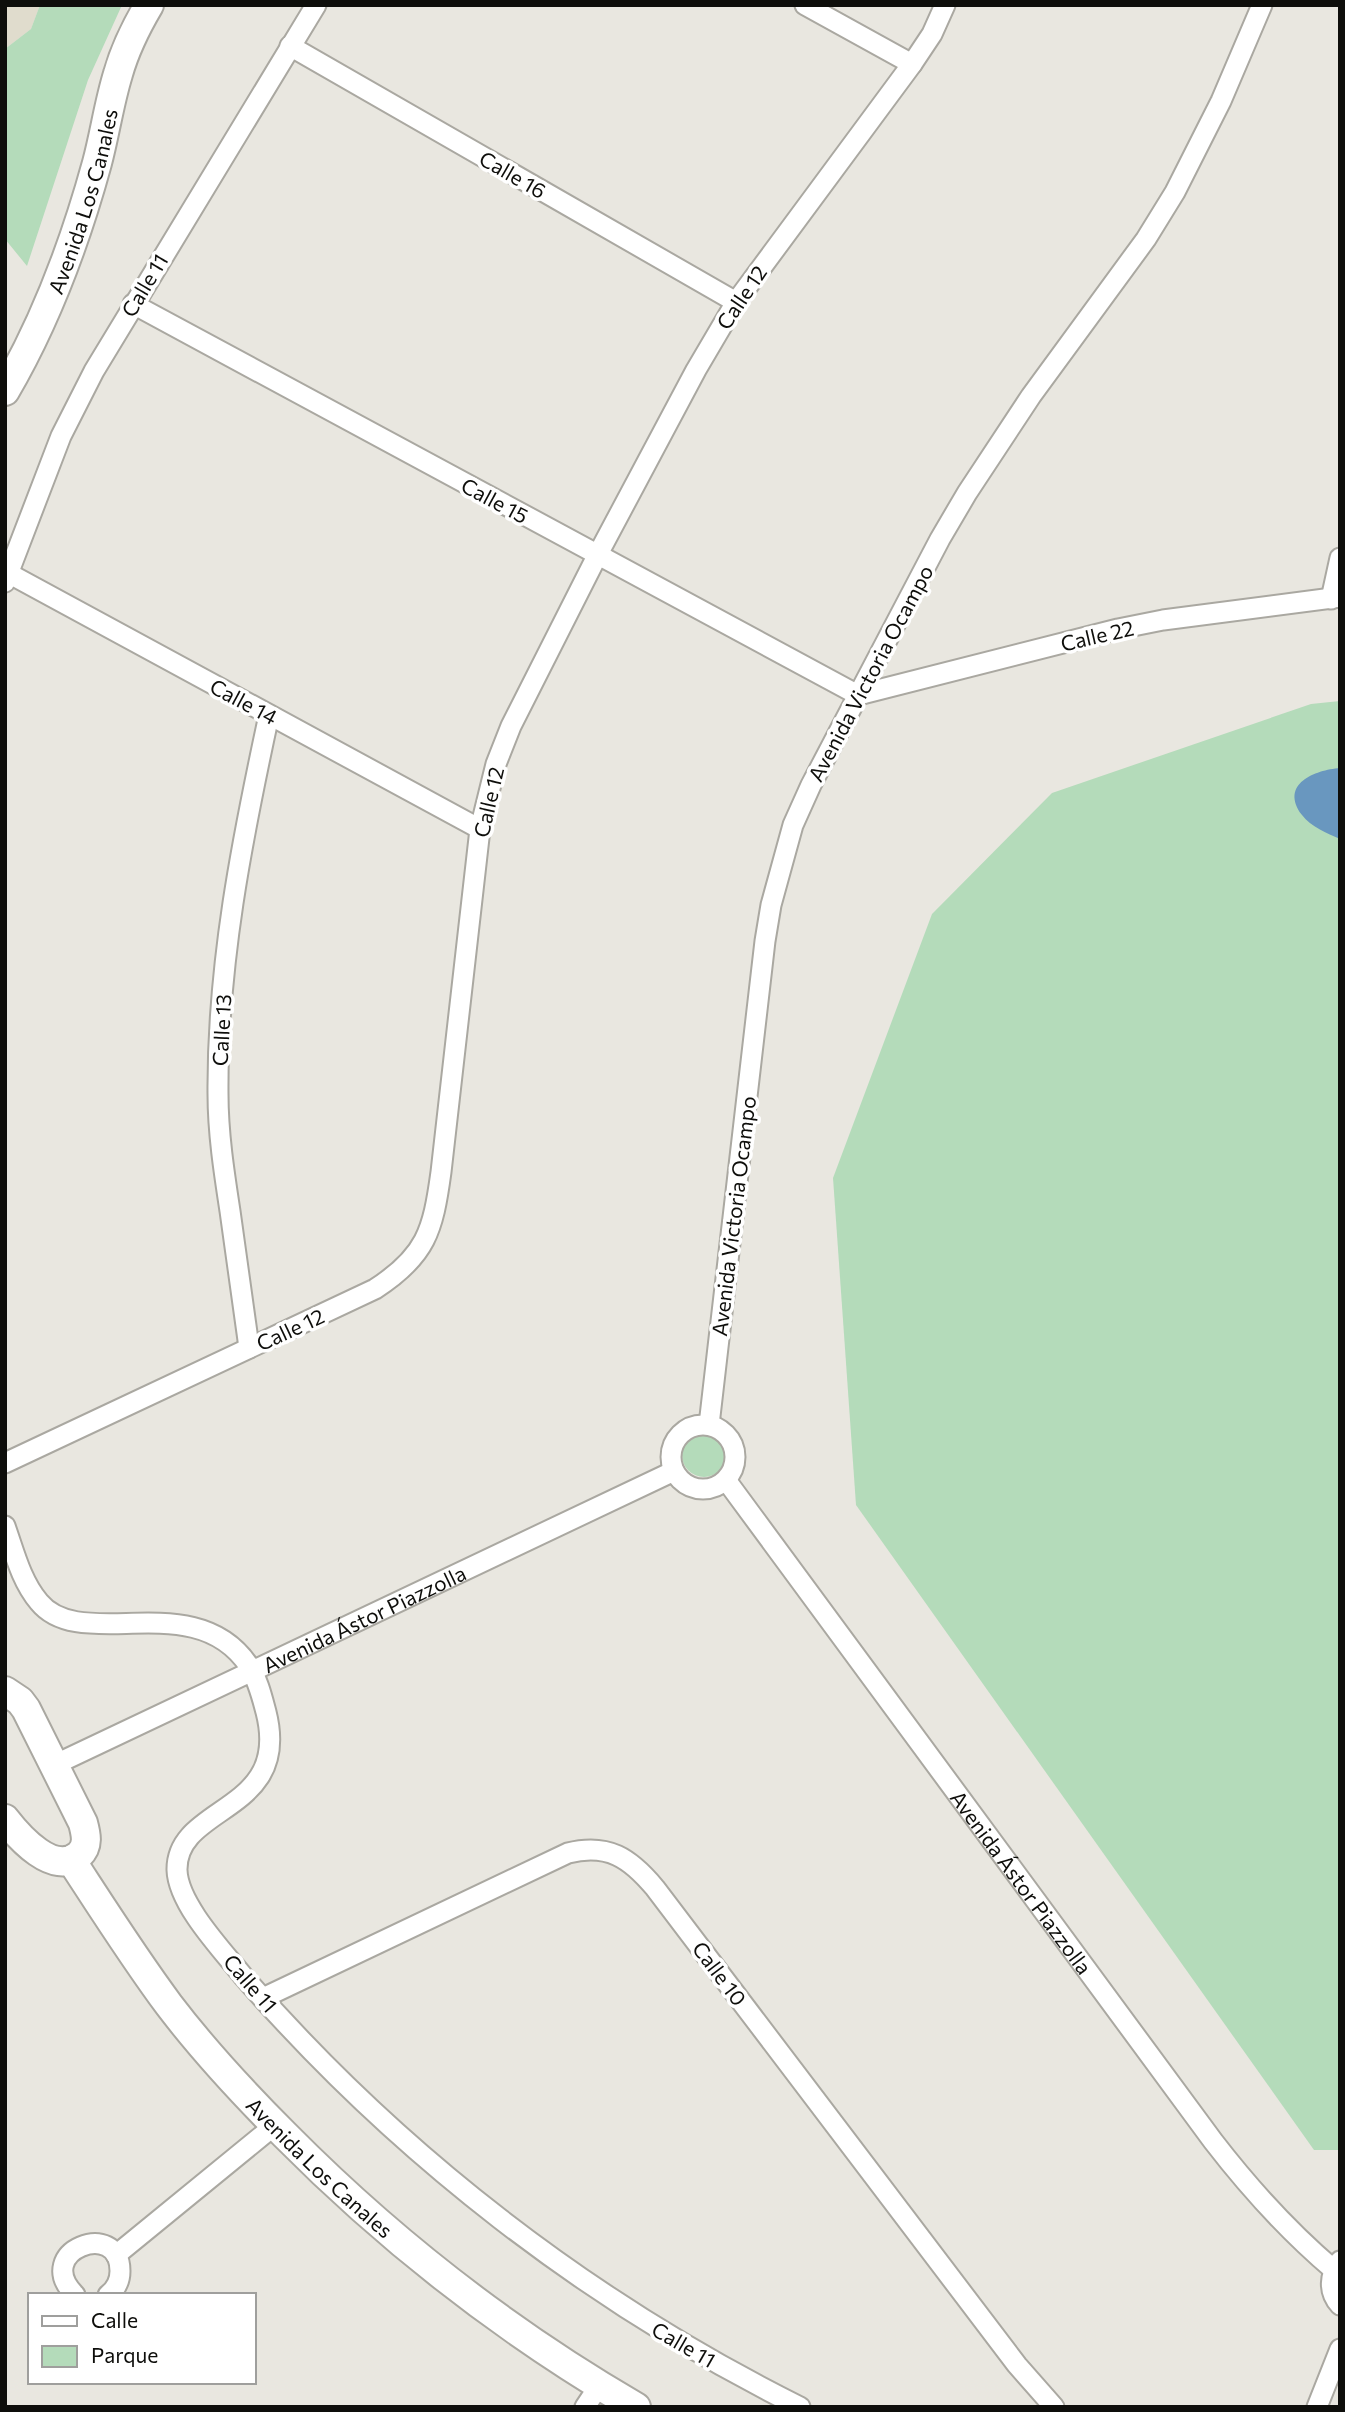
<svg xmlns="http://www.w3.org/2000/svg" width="1345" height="2412" font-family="Commissioner,sans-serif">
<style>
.built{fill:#e0dccd}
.green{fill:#b4dbba}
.water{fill:#6997bf}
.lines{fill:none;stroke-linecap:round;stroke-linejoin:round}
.street-casing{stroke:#aaa8a1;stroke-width:23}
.secondary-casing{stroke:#aaa8a1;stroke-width:32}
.street{stroke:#fff;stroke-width:19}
.secondary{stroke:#fff;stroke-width:28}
.labels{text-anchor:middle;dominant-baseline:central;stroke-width:7;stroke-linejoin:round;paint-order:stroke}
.street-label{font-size:21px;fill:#0e0e0b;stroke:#fff}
</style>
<rect width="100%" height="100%" fill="#e9e7e0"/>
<path class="built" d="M5,5H40L31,29L5,49Z"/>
<g class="green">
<path d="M40,5H122L88,80L27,266L5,239V49L31,29Z"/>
<path d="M1340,701V2150H1314L856,1505L833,1178L932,914L1052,793L1311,704Z"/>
<circle cx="704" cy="1455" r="22"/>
</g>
<path class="water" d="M1340,768V839C1327,833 1311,827 1302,815C1279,784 1315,770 1340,768Z"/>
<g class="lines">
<defs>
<g id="street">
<path d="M805,5L912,64"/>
<path d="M290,46L736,302"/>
<path d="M133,304L858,695L1118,629L1163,620L1340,597"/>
<path d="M8,573L480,829"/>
<path d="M5,582L61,436L94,371L316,5"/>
<path d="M1331,599L1340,558"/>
<path d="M249,1348C243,1302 236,1256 230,1211C224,1172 218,1133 218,1094C217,965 242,840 269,715"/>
<path d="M709,1425L765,941L771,905L793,825L811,785L940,539L967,493L1031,396L1146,239L1175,192L1221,101L1262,5"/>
<circle cx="703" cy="1457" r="32"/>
<path d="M5,1463L375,1289C426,1256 433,1231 441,1172L480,829L496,764L511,726L597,556L696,370L736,302L912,64L932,34L945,5"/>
<path id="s1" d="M726,1480L1213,2141C1250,2189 1288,2231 1334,2270"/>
<path d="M5,1526C14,1551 21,1581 39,1602C81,1654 195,1585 249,1666C258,1680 262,1697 266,1712C292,1814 176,1804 177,1870C178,1904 222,1950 243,1976C397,2154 589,2302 800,2407"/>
<path id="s2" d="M54,1765L674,1471"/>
<path d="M263,1998L568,1853C608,1843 630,1858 655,1888L1017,2365L1054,2407"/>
<path d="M116,2255L275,2125"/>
<path d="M1340,2261C1329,2275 1328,2292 1340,2305"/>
<path d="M75,2295C31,2251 120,2218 120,2271C120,2281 116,2289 108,2295"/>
<path d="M585,2407L599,2386"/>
<path d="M1317,2407L1340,2349"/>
</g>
<g id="secondary">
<path id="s3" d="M5,391C47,319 75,243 97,163C105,133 109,103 118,74C125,49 136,27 149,5"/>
<path d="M5,1691L20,1701L26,1709L83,1823C86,1834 89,1846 79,1855C54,1877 19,1837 5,1819"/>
<path id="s4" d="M71,1860C103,1909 134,1958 169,2005C204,2051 244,2094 285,2135C390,2241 507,2332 636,2407"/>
</g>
</defs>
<use href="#street" class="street-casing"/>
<use href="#secondary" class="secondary-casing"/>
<use href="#street" class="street"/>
<use href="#secondary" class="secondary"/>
</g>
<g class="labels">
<g class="street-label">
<text transform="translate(513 174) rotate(30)">Calle 16</text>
<text stroke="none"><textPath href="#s3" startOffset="206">Avenida Los Canales</textPath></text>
<text transform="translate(144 285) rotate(-59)">Calle 11</text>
<text transform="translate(741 297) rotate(-56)">Calle 12</text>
<text transform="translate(495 500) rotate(28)">Calle 15</text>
<text transform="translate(1097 635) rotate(-13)">Calle 22</text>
<text transform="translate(870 673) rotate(-62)">Avenida Victoria Ocampo</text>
<text transform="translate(244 701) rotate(28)">Calle 14</text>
<text transform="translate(488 802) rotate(-77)">Calle 12</text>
<text transform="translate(221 1030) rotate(-87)">Calle 13</text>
<text transform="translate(733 1216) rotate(-83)">Avenida Victoria Ocampo</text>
<text transform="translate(290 1329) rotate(-25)">Calle 12</text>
<text stroke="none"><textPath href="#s2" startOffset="343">Avenida Ástor Piazzolla</textPath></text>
<text stroke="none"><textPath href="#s1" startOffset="499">Avenida Ástor Piazzolla</textPath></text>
<text transform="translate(720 1973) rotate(53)">Calle 10</text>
<text transform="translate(251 1983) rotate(49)">Calle 11</text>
<text stroke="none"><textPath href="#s4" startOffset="397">Avenida Los Canales</textPath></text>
<text transform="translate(684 2344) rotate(30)">Calle 11</text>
</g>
</g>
<rect width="1345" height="2412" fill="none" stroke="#0e0e0b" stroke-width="14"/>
<rect x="28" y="2293" width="228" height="91" fill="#ffffff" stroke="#9f9f9d" stroke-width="2"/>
<rect x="42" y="2316" width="35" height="10" fill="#ffffff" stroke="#9f9f9d" stroke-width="2"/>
<text x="91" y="2328" font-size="21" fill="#0e0e0b">Calle</text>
<rect x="42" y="2346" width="35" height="21" fill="#b4dbba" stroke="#9f9f9d" stroke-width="2"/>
<text x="91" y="2363" font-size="21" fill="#0e0e0b">Parque</text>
</svg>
